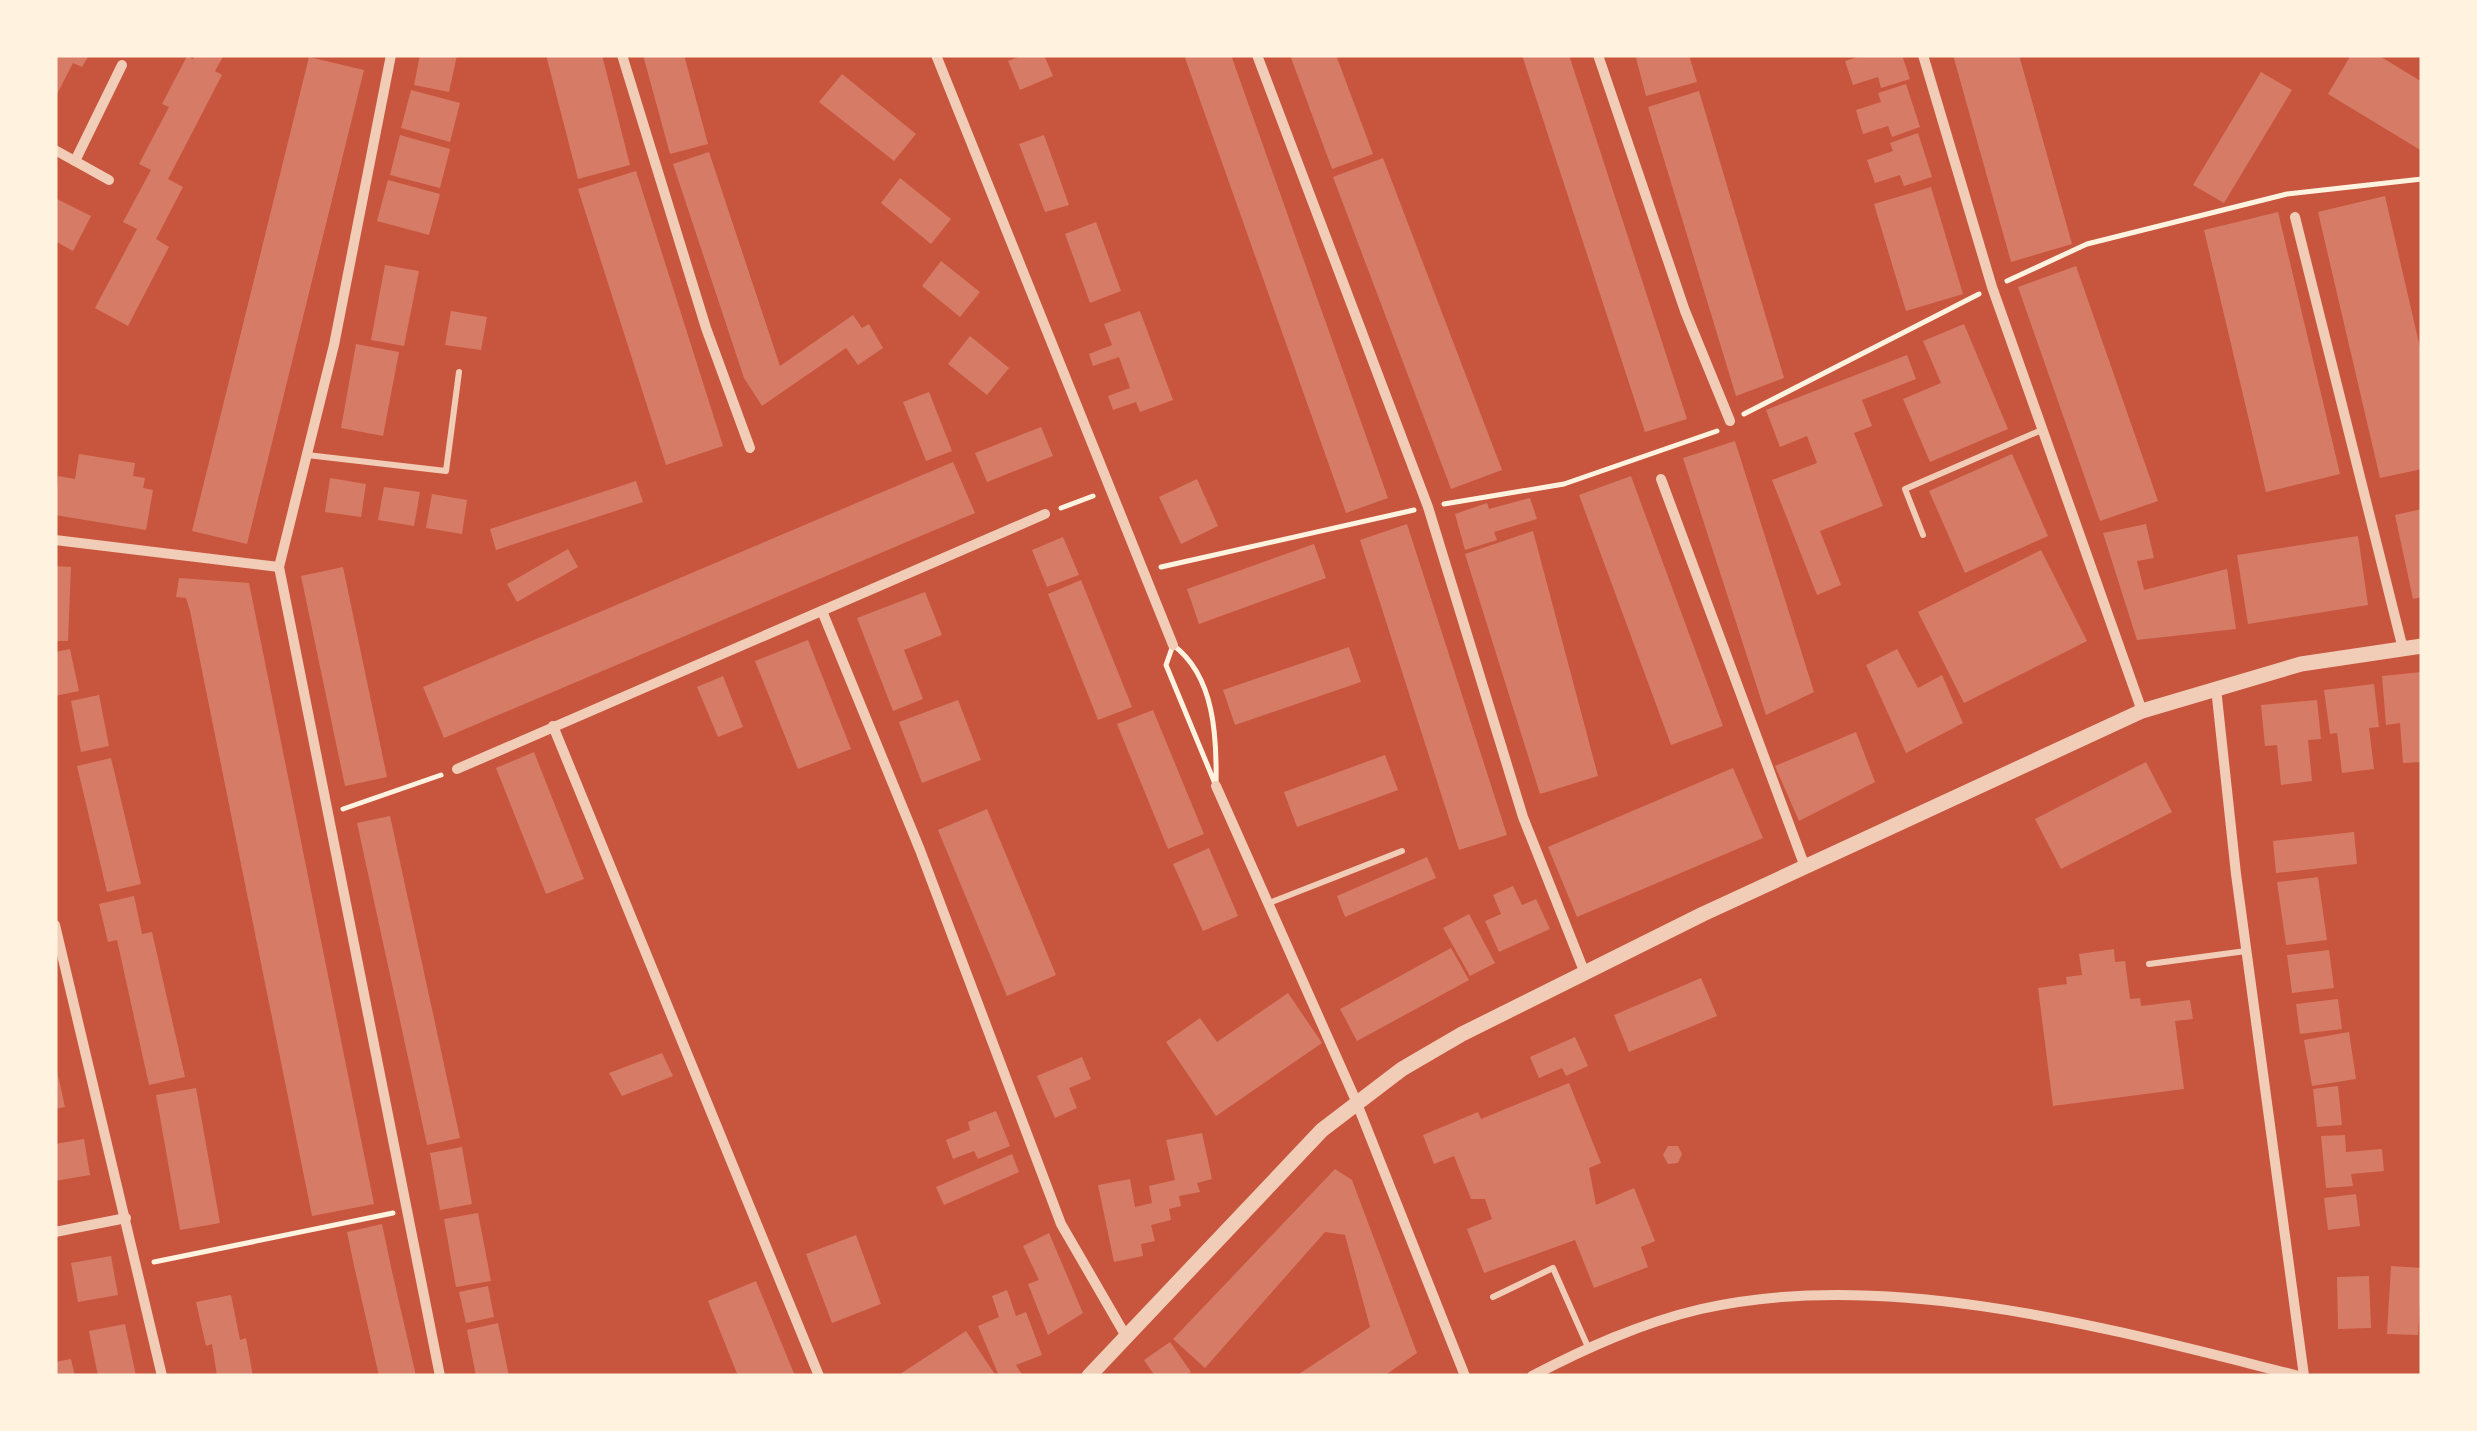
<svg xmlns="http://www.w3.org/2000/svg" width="2477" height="1431" font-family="'Public Sans',sans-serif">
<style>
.building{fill:#d67c66}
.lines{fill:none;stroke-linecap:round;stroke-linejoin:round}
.path{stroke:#fff3e0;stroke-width:5}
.service{stroke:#f1ccb7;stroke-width:6}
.minor{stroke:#f1ccb7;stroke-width:10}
.tertiary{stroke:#f1ccb7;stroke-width:15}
</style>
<rect width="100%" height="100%" fill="#c8553d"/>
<g class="building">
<path d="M55,55H89L82,67L73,63L55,98Z"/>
<path d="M195,55H224L215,71L222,75L168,179L183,187L156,239L169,247L128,326L95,308L137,229L123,222L151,170L139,164L169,107L162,104L187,56L193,59Z"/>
<path d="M420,55H457L449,92L414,85Z"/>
<path d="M546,55H602L630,165L578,179Z"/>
<path d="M643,55H684L708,144L670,154Z"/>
<path d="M1023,55H1044L1053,76L1020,90L1008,61Z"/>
<path d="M1184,55H1231L1388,498L1346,513Z"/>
<path d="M1290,55H1336L1373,154L1332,169Z"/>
<path d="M1522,55H1569L1687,419L1645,432Z"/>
<path d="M1648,55H1689L1697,82L1646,96L1636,58Z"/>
<path d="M1864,55H1902L1910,79L1881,88L1878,77L1853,85L1845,61Z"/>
<path d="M1953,55H2019L2072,244L2011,262Z"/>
<path d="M2351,55H2378L2422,82V151L2328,94Z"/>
<path d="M309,57L364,70L247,544L192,531Z"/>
<path d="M2261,72L2292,90L2224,203L2193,185Z"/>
<path d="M842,74L916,134L894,161L819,102Z"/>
<path d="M1906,84L1920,127L1892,137L1888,126L1863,134L1856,110L1881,102L1878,93Z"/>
<path d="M411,90L460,103L450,142L401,128Z"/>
<path d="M1699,91L1784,378L1736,396L1648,107Z"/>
<path d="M1918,133L1932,177L1904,186L1900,175L1875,183L1867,160L1893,151L1890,143Z"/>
<path d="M400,135L450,149L440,188L390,175Z"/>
<path d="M1044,135L1069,205L1045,212L1019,144Z"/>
<path d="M709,152L780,366L853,315L862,328L869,324L883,348L858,365L846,348L762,406L744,378L673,164Z"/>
<path d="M1383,158L1502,470L1451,489L1333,177Z"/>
<path d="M636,171L723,446L666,465L578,189Z"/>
<path d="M900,178L951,219L931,244L881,203Z"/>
<path d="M388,180L440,194L429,235L377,221Z"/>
<path d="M1931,187L1963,294L1906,311L1874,204Z"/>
<path d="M2385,196L2422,356V469L2380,478L2318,212Z"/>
<path d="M55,198L91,216L73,251L55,241Z"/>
<path d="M2278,212L2340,474L2266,492L2204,230Z"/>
<path d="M1096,222L1121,291L1090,303L1065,234Z"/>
<path d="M941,261L980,292L960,317L922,286Z"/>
<path d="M385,265L419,271L404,346L371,340Z"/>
<path d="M2076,266L2158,501L2100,521L2018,287Z"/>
<path d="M451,311L487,317L481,350L445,345Z"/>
<path d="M1140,311L1173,400L1140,412L1136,402L1113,410L1108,396L1130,388L1119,357L1093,366L1089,354L1112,345L1104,324Z"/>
<path d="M1964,324L2008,429L1930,462L1903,399L1941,383L1923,341Z"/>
<path d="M970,336L1009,368L987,395L948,364Z"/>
<path d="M356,344L399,352L383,436L341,428Z"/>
<path d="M1907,355L1916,379L1862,400L1872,426L1854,433L1883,506L1820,531L1841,585L1817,595L1772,480L1817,463L1807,436L1780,447L1766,410Z"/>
<path d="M929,392L952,451L926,461L903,402Z"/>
<path d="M1041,427L1053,456L987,482L975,453Z"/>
<path d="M1735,441L1814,692L1766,715L1683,458Z"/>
<path d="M79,454L135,463L133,476L145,478L143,488L153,490L146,530L55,515L58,476L75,479Z"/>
<path d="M2012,454L2048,536L1965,573L1929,491Z"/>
<path d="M953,462L975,513L444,738L423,687Z"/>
<path d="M1631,476L1723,726L1671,745L1579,495Z"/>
<path d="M330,478L366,484L361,517L325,512Z"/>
<path d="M1197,479L1218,526L1181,544L1159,497Z"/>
<path d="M636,481L643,502L496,550L490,529Z"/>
<path d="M384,487L420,492L414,526L378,520Z"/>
<path d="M432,494L467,500L462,534L426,528Z"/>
<path d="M1530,498L1537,519L1494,532L1497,540L1465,550L1455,514L1487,503L1489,509Z"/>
<path d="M2422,509V597L2413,599L2395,515Z"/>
<path d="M1407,524L1507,835L1459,850L1360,540Z"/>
<path d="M2146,524L2154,558L2137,561L2144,590L2227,569L2236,629L2137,640L2103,533Z"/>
<path d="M1533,531L1598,776L1540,794L1465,554Z"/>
<path d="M2358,536L2368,605L2248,624L2237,555Z"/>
<path d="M1063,537L1079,575L1047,587L1032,550Z"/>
<path d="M1314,544L1326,578L1199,624L1187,589Z"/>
<path d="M568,549L578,567L517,602L507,584Z"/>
<path d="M2041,550L2087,641L1964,703L1918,612Z"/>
<path d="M55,566L71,567L68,641H55Z"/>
<path d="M343,567L387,777L345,786L301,576Z"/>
<path d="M179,578L249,583L374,1204L312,1216L190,611L186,598L176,597Z"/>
<path d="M1081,580L1132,707L1098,720L1048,594Z"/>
<path d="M925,592L942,635L904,650L923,699L893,711L857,618Z"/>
<path d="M808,640L851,749L798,769L755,661Z"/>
<path d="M1349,647L1361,682L1235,725L1223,690Z"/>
<path d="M70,649L79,691L55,696V652Z"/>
<path d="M1897,649L1918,688L1942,675L1963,723L1906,753L1866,665Z"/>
<path d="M2422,672V762L2403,763L2400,723L2386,725L2382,676Z"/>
<path d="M723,676L743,727L718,737L697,687Z"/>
<path d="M2374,684L2379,727L2369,728L2374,769L2342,773L2337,733L2330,734L2324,690Z"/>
<path d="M99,695L109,746L81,752L71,701Z"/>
<path d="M958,700L981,760L922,783L899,722Z"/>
<path d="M2317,700L2321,739L2308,740L2312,781L2281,785L2277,745L2265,746L2261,705Z"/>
<path d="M1153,710L1204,834L1168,849L1117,724Z"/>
<path d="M1856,732L1875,782L1799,821L1775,766Z"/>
<path d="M534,752L584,879L546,894L496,768Z"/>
<path d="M1385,755L1398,790L1297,827L1284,792Z"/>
<path d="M111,758L141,884L107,892L77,766Z"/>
<path d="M2146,762L2172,812L2061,869L2035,819Z"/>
<path d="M1733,768L1763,838L1577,917L1548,847Z"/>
<path d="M987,809L1056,975L1007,996L938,830Z"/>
<path d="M390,816L460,1138L427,1145L357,823Z"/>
<path d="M2354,832L2357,864L2276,873L2273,841Z"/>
<path d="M1209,848L1238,916L1203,931L1173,864Z"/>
<path d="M1427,857L1436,878L1345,917L1337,896Z"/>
<path d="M2318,877L2327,940L2286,945L2277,882Z"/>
<path d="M1513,886L1522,905L1536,899L1550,929L1499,952L1485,921L1501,914L1493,895Z"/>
<path d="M134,896L142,934L152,932L185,1077L149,1085L117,940L108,942L99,904Z"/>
<path d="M1469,914L1495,963L1470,976L1443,928Z"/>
<path d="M1451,948L1469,980L1357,1041L1340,1009Z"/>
<path d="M2114,949L2115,962L2125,961L2130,999L2140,998L2141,1006L2190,1000L2193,1019L2175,1021L2184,1089L2053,1106L2038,988L2067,984L2066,977L2082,975L2079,954Z"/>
<path d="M2329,950L2334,988L2292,993L2287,955Z"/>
<path d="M1701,978L1717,1016L1629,1052L1614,1015Z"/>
<path d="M1288,993L1322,1043L1216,1116L1166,1042L1200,1018L1217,1042Z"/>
<path d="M2338,999L2342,1029L2300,1034L2296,1004Z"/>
<path d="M2349,1032L2356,1079L2312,1086L2304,1040Z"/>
<path d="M1575,1037L1588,1066L1566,1076L1562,1068L1539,1078L1530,1057Z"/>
<path d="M662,1053L673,1076L622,1096L609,1073Z"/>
<path d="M1082,1057L1091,1079L1069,1088L1077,1108L1055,1118L1037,1076Z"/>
<path d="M55,1062L65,1107L55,1109Z"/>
<path d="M1569,1083L1601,1163L1589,1168L1596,1205L1634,1188L1655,1241L1641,1247L1648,1267L1594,1288L1575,1240L1484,1273L1467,1229L1492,1219L1485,1199H1471L1454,1156L1434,1164L1423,1135L1478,1112L1481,1119Z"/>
<path d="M2338,1086L2342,1125L2317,1127L2313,1089Z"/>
<path d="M196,1088L220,1223L180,1230L156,1095Z"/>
<path d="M996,1111L1010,1146L978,1159L974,1151L953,1159L946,1140L970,1130L968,1122Z"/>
<path d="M1202,1133L1212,1179L1197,1183L1200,1192L1179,1196L1181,1206L1169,1209L1171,1220L1151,1225L1155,1241L1141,1244L1143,1256L1114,1262L1098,1185L1130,1179L1135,1207L1152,1203L1149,1186L1175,1180L1166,1140Z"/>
<path d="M2345,1135L2346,1152L2382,1149L2384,1171L2351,1174L2353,1186L2326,1188L2321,1136Z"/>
<path d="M84,1139L90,1175L55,1181V1144Z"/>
<path d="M1668,1146H1678L1682,1154L1678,1163L1668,1164L1663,1155Z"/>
<path d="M462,1147L472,1204L440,1210L430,1153Z"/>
<path d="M1012,1154L1019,1172L944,1205L936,1187Z"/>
<path d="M1335,1169L1352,1180L1417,1353L1384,1376H1296L1370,1327L1345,1235L1325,1232L1205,1368L1173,1339Z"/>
<path d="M2356,1194L2360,1226L2328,1230L2324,1198Z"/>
<path d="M478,1213L491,1281L456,1287L444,1219Z"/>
<path d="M382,1224L391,1267L416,1376H379L353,1261L347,1232Z"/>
<path d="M1049,1233L1083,1313L1048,1335L1028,1284L1039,1280L1023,1246Z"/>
<path d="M856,1235L881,1304L832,1323L806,1254Z"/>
<path d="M111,1256L118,1295L78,1302L71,1263Z"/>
<path d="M2391,1266L2422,1268L2418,1335L2387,1334Z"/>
<path d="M2369,1276L2371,1328L2338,1329L2337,1277Z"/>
<path d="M756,1281L795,1376H738L708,1301Z"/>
<path d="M488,1286L494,1317L466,1323L459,1292Z"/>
<path d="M1007,1290L1016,1316L1026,1312L1042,1355L1016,1365L1023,1376H999L978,1326L999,1317L992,1296Z"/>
<path d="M231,1295L240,1340L246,1338L253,1376H217L212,1344L206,1346L196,1302Z"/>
<path d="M498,1323L509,1376H476L467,1330Z"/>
<path d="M125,1324L136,1376H98L89,1331Z"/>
<path d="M966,1331L996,1376H897Z"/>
<path d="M1170,1342L1191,1372L1185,1376H1155L1144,1360Z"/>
<path d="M71,1359L75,1376H55V1362Z"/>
</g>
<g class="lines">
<g class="path">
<path d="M2007,281L2087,244L2287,194L2422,179"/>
<path d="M1744,414L1979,294"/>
<path d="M1444,504L1564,484L1717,431"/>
<path d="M1061,508L1093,496"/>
<path d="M1161,567L1414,510"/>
<path d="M1173,645C1215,676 1217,738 1216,786L1166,665Z"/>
<path d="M343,809L441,775"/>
<path d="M154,1262L393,1213"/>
</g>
<g class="service">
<path d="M307,455L446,471L459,372"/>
<path d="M1923,535L1905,489L2044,429"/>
<path d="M1269,903L1402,851"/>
<path d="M2149,964L2246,951"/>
<path d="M1493,1297L1553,1268L1588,1347"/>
</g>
<g class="minor">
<path d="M391,55L334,345L279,567L440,1376"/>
<path d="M622,55L706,328L750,448"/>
<path d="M936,55L1173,645"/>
<path d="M1257,55L1428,507L1523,817L1584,971"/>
<path d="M1598,55L1685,311L1730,421"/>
<path d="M1923,55L1992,287L2142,711"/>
<path d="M55,150L109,180"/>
<path d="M75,161L122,65"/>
<path d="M2295,217L2403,649"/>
<path d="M1661,479L1805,867"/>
<path d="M55,540L279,567"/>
<path d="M822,611L920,850L1061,1224L1127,1338"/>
<path d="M2216,688L2236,874L2304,1376"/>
<path d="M553,726L819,1376"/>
<path d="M457,769L1045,514"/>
<path d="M1216,786L1356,1101L1465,1376"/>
<path d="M55,925L162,1376"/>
<path d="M55,1232L126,1218"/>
<path d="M1532,1376C1586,1348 1641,1323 1701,1309C1889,1266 2115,1330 2299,1376"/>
</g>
<path class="tertiary" d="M1089,1376L1322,1130L1402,1069L1462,1034L1703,914L2142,711L2301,664L2422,646"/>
</g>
<rect width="2477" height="1431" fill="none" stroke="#fff3e0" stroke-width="115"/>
</svg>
